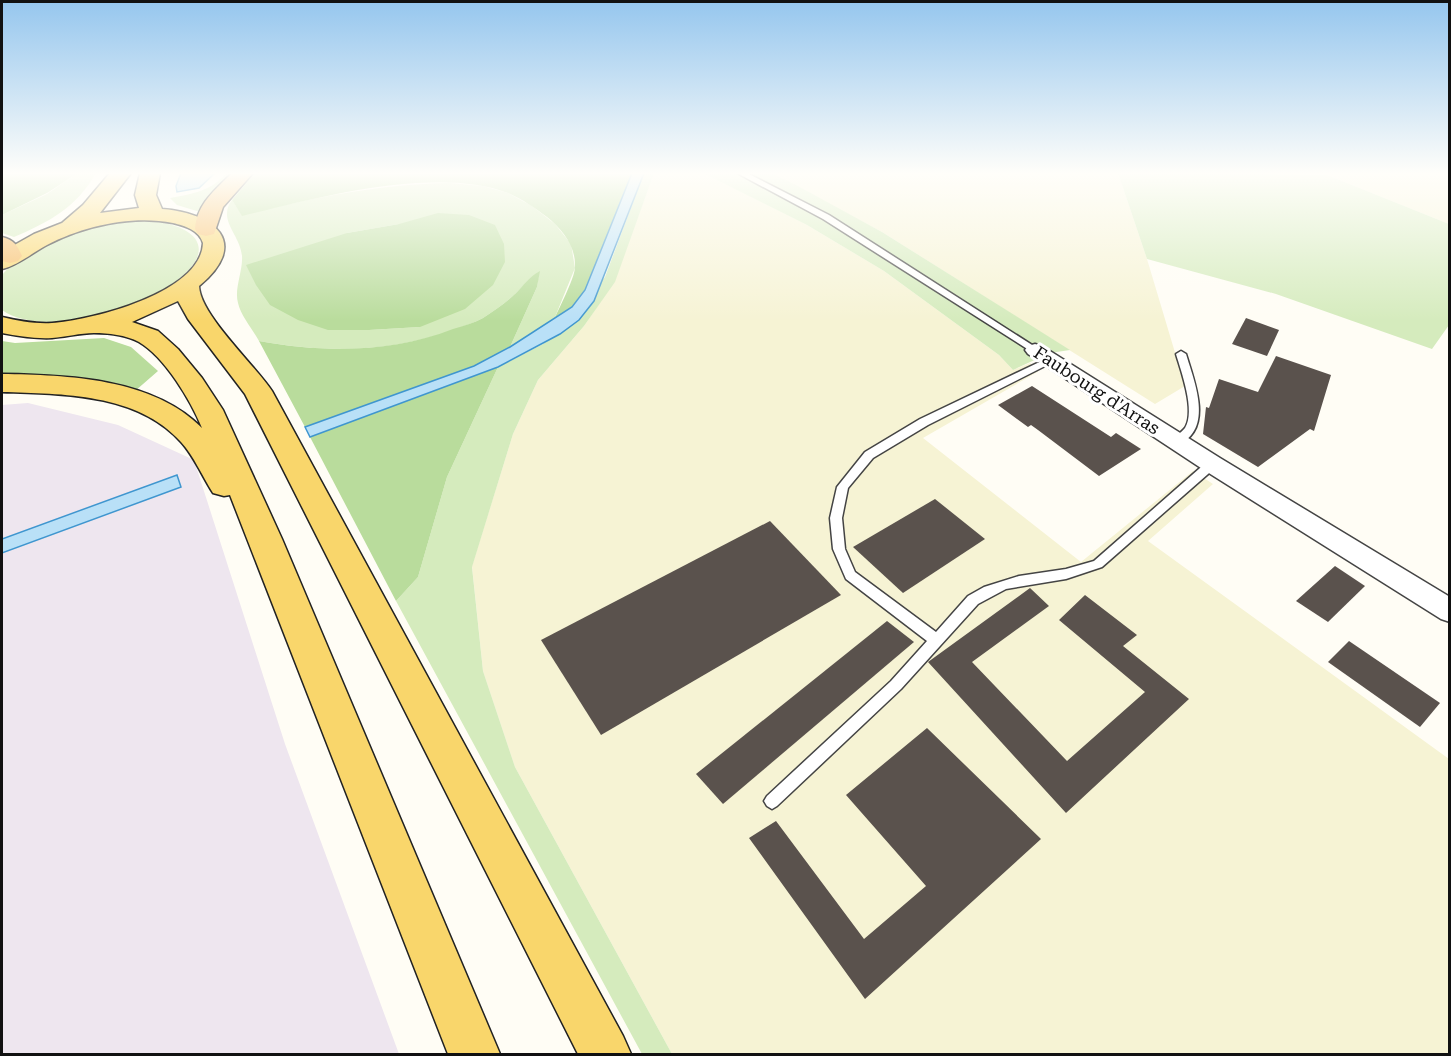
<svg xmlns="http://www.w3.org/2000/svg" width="1451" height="1056" font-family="'Roboto Serif',serif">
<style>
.industrial{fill:#eee6ef}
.farmland{fill:#f6f3d4}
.green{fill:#d5ebbd;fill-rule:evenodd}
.forest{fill:#b9dc9c}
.water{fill:#b9e0f7;stroke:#3f96cf;stroke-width:1.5}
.building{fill:#5a524d}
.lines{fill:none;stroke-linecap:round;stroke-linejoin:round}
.service-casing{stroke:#444;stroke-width:3}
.minor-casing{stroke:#444;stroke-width:3}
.primary-casing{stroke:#222;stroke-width:3}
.trunk-casing{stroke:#222;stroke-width:3}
.service{fill:#fff;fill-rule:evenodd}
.minor{fill:#fff;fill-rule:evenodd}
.primary{fill:#f9d66b;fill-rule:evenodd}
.trunk{fill:#f7bc64;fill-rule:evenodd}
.labels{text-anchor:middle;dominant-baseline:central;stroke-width:6;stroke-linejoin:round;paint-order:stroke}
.street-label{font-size:18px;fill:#111;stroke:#fff}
</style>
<rect width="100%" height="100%" fill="#fffdf5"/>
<path class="industrial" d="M28,403L118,425L194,460L285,744L399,1054H2V405Z"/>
<g class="farmland">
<path d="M654,173H703L738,190L807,225L884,271L999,355L1013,370L1030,363L1039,371L923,438L1081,562L1193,471L1213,484L1148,541L1449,759V1054H672L515,767L483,671L472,566L513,434L538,380L584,326L614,282Z"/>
<path d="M771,173H1118L1147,259L1185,386L1155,404L882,232Z"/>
<path d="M1318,173H1449V224L1327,175Z"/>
</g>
<g class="green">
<path d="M78,173H96C76,208 49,222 14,237L2,233V215L47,194Z"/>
<path d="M226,173H235L200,212L177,205L170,198C192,194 212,191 226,173Z"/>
<path d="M644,173H654L615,282L584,326L538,380L513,434L472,567L483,671L515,767L672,1054H642L396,601L418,577L447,477L498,367L543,344L605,277Z"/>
<path d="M703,173H771L796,185L882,232L1070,350L1050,353L1013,370L999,355L884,271L807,225Z"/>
<path d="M1118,173L1327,175L1449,224V325L1432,349L1276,294L1147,259Z"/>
<path d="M450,183L483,186L508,193L532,206L555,224L571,244L575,268L553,322L510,347L537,287L539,272C529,278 524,285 516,293C507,302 494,311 483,318C474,323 463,326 453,330C390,353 324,353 259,341C253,330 241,316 238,303C234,289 243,271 242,256C240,234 217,220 232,200L242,215C313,198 378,184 450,183ZM399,224L420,327L369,330H328L347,233Z"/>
<path d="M150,221C203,226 218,254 169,286C131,311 42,338 2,310V275C32,238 104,221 150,221Z"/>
</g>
<g class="forest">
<path d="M2,173H78L47,193L2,215Z"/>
<path d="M255,173H632L585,290L572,307L553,322C558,310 575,278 575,267C576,246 562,229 547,217C535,208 522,199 508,193C436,165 315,198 242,216L232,200Z"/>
<path d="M438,213L469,215L495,225L504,244L505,262L493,285L465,309L420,327L369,330H328L298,320L270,305L256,285L246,265L347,233L399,224Z"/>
<path d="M540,271L537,287L510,347L474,366L305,427L259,341C324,353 391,353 453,329C463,326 474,323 483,318C494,311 507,302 516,293C524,285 529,277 540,271Z"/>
<path d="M104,338L131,347L158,371L135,391L57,378H2V341L15,343Z"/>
<path d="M498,367L447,477L418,577L396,601L310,437Z"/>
</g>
<g class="water">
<path d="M181,173H215L199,188L177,192L176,186Z"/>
<path d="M632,173H644L594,301L579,320L560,334L498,367L310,437L305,427L474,366L510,347L572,307L585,290Z"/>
<path d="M177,475L181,487L2,553V539Z"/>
</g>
<g class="building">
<path d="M1246,318L1279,330L1267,356L1232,344Z"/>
<path d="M1276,356L1331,375L1314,431L1310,429L1258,467L1203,434L1206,407L1209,408L1219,379L1258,392Z"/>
<path d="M1032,386L1111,437L1116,433L1141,449L1099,476L1038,430L1031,425L1028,427L998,405Z"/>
<path d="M935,499L985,539L903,593L853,547Z"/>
<path d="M770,521L841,595L601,735L541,640Z"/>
<path d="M1335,566L1365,586L1328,622L1296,601Z"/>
<path d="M1030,588L1049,606L972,662L1067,761L1145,692L1059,620L1085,595L1137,635L1123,646L1189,699L1066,813L928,662Z"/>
<path d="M887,621L914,642L723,804L696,774Z"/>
<path d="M1349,641L1440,703L1420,727L1328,662Z"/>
<path d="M927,728L1041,839L865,999L749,838L776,821L864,939L926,886L846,795Z"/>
</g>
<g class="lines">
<defs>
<g id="service">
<path d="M737,173H747L829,215L1040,350L1038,352H1032L823,219Z"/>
<path d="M1181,351L1186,354C1194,381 1215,430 1177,445L1172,441C1175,436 1181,433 1185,428C1196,411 1181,371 1176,354Z"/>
<path d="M1050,357L1053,358V362L928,425L873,458L848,488L842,518L845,549L855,572L936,632L968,596L984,587L1019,576L1066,569L1094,561L1208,461H1216L1218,464L1216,467L1102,567L1066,579L1006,589L978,604L901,689L777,806L772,809L767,806L764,801L767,796L891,681L927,641L846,579L833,549L830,518L837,487L865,452L920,419Z"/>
</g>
<path id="minor" d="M1035,344L1042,346L1220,458L1450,597V622L1441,619L1204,470L1028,354L1025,350L1028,346Z"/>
<path id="primary" d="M110,173H131L100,213L139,208L135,195L140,173H160L156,195L162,209C215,213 251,243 199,286C200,315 255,365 272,391L623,1036L631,1054H578L245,394L188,319L178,301L132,322L158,331L178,349L202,378L223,410L282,539L500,1054H448L230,495L224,496L213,493C202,476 194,456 181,442C137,393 62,394 2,392V374C67,375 153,378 202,428C191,401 165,357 139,342C126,335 108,333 94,333C80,333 66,337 52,338C35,339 18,336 2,333V317C19,321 35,324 52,323C92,320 201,293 203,243C199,230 185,226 173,223C132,215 84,226 47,245C32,253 17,266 2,269V252L34,234L62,223L83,205Z"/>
<g id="trunk">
<path d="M232,173H253L223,207L214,234L206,236L198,234L195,229C197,204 215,190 232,173Z"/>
<path d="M2,237C14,240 17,245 22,256L18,261L10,263L2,261Z"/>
</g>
</defs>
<use href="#service" class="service-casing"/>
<use href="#minor" class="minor-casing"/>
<use href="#primary" class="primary-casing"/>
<use href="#trunk" class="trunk-casing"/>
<use href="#service" class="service"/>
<use href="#minor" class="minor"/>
<use href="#primary" class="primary"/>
<use href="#trunk" class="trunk"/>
</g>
<linearGradient id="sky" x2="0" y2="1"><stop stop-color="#95c6ee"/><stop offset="0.54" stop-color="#fffefa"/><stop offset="1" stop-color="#fffefa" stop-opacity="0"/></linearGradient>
<rect width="1451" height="321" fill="url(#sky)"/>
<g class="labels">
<g class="street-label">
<text transform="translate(1097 390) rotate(33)">Faubourg d'Arras</text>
</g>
</g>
<rect width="1451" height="1056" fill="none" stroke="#111111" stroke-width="6"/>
</svg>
